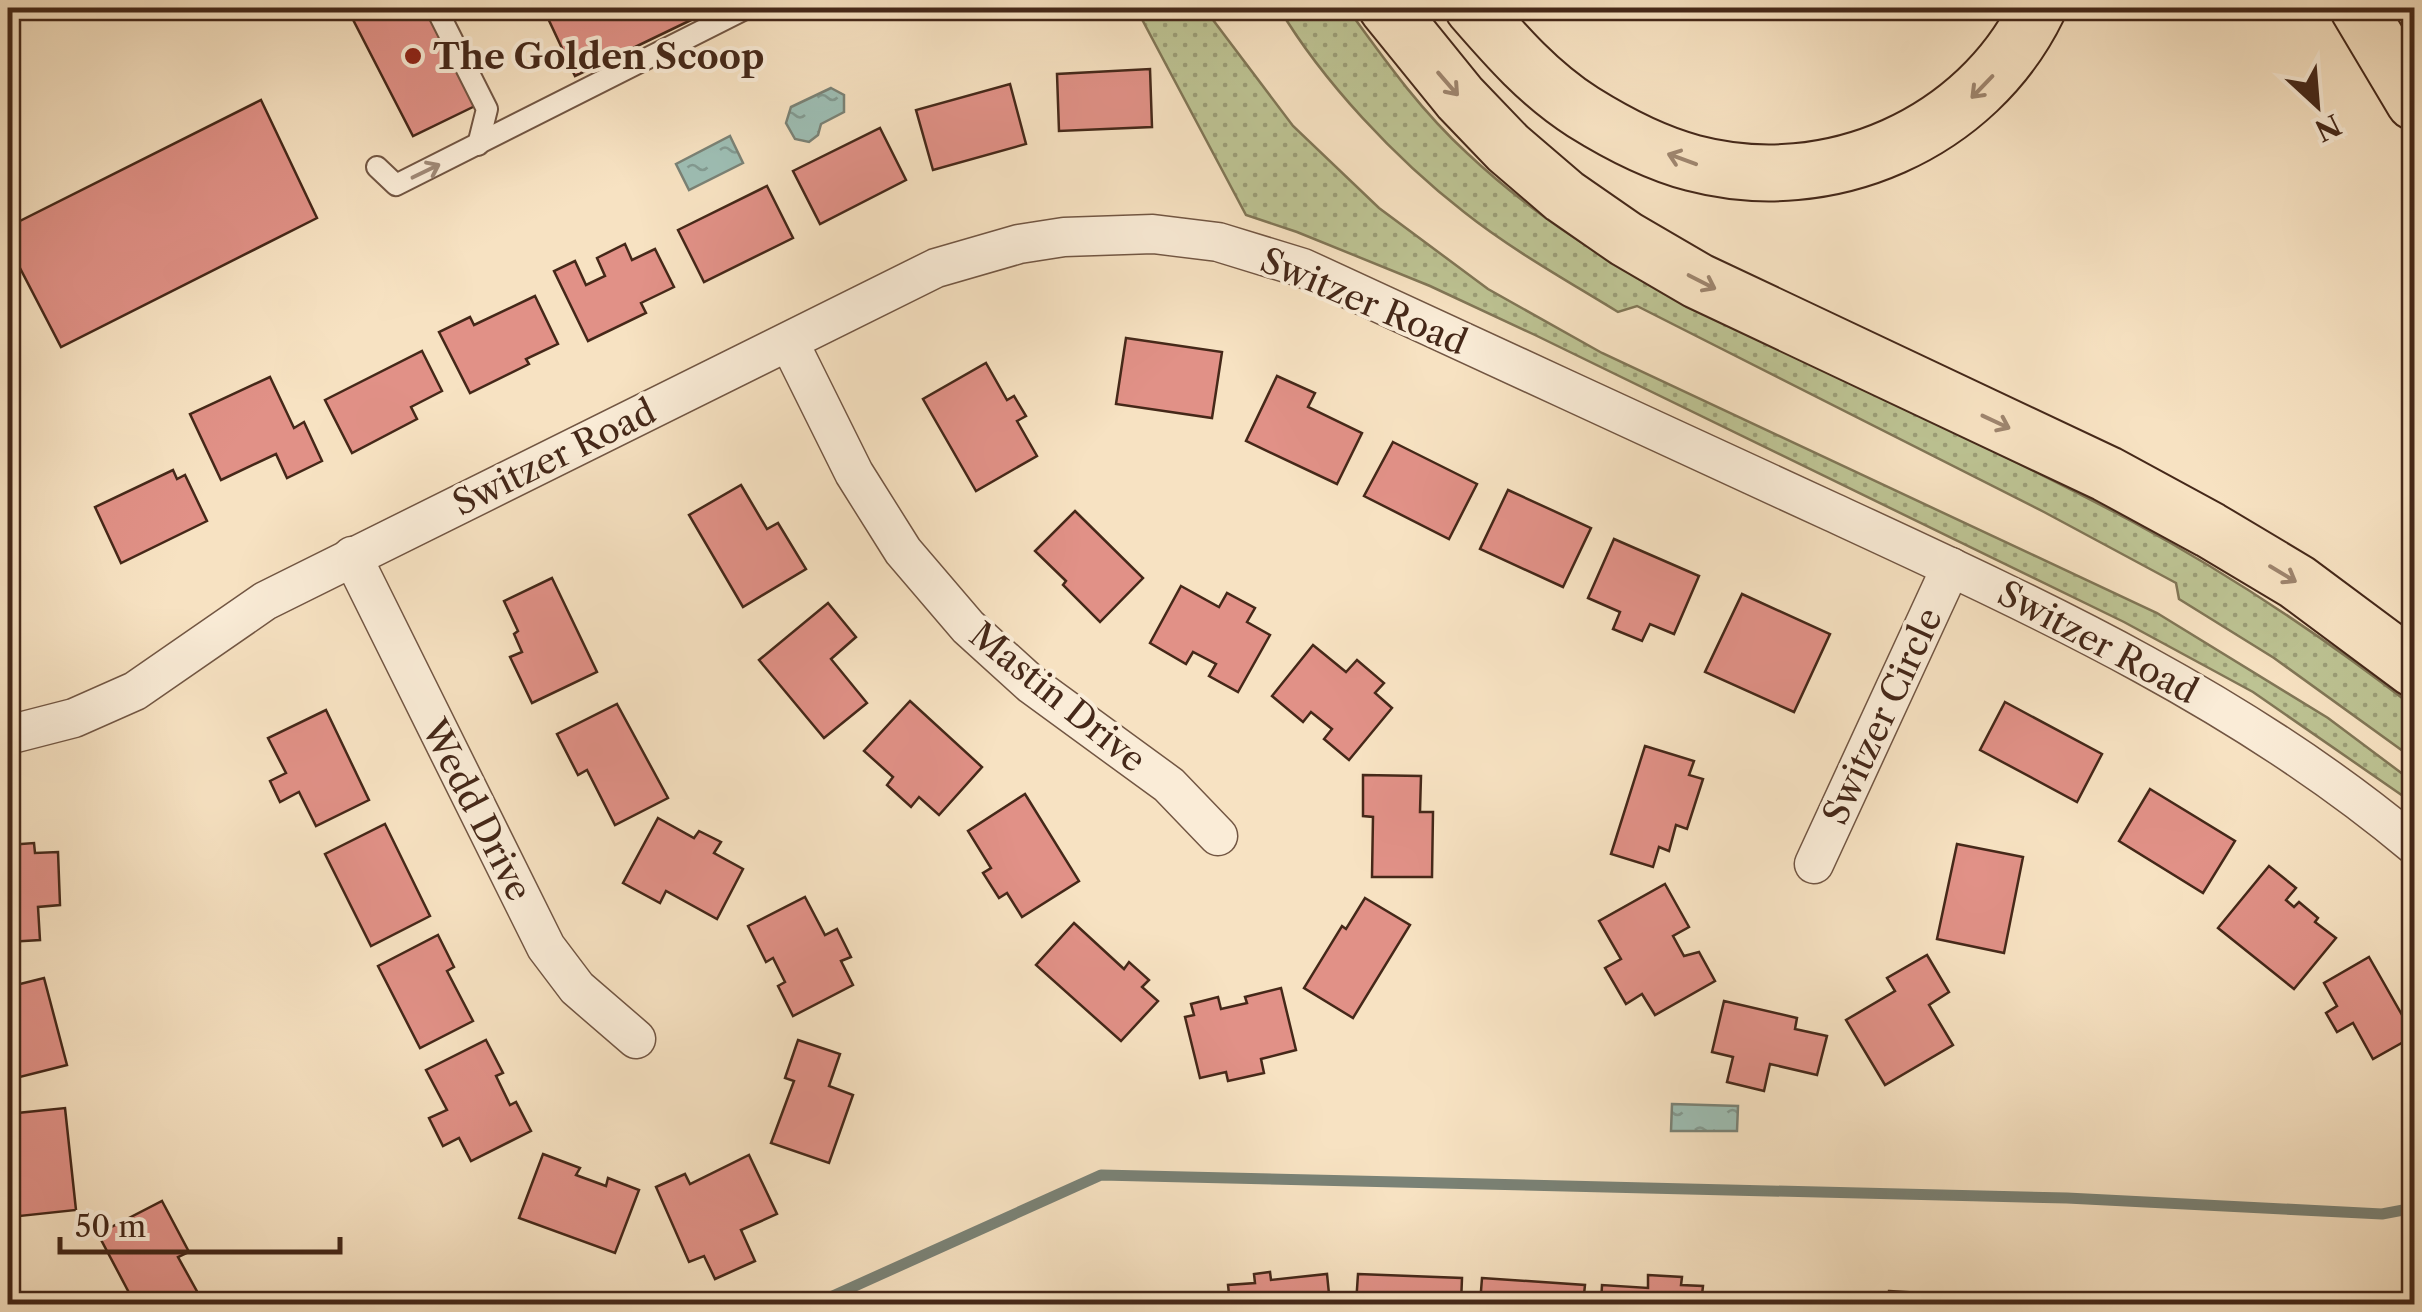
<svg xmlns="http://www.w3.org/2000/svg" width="2422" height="1312" font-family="'Libre Caslon Text',serif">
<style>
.grass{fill:url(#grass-dots);stroke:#817656;stroke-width:2.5}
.water{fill:url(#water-ripples);stroke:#7a8276;stroke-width:2.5}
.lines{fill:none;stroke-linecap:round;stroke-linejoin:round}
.stream{stroke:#7a8276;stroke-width:11}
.building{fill:#e19187;stroke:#452819;stroke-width:2.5}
.service-casing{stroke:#725643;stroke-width:24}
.minor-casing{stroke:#725643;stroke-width:41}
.motorway-casing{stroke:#452819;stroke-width:59}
.service{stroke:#faecd7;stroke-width:20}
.minor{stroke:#faecd7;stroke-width:38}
.motorway{stroke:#f7e2c2;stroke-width:55}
.oneway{stroke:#9e856e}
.oneway2{stroke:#a08a78}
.poi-dot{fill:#8f2418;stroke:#faecd7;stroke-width:4}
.labels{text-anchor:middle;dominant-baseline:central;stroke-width:8;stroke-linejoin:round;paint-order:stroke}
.poi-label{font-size:35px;font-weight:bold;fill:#452819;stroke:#faecd7;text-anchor:start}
.street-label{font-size:35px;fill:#452819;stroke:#faecd7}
</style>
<defs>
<pattern id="grass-dots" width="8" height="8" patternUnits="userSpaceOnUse" patternTransform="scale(2.5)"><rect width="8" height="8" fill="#bdc393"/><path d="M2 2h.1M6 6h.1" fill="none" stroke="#9b9e77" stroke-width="1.8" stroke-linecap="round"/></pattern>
<pattern id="water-ripples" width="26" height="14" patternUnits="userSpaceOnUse" patternTransform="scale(2.5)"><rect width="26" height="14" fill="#9dbeb4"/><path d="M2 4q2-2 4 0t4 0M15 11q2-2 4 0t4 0" fill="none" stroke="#829a92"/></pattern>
</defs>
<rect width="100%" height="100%" fill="#f7e2c2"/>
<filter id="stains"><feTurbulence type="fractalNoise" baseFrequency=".002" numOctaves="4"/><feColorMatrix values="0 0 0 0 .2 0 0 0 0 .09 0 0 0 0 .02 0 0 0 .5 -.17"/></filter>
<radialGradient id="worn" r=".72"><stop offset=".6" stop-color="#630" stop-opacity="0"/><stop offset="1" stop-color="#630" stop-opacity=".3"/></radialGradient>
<g class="grass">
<path d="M1136,8H1204L1293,126L1379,208L1488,289L1602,353L2157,613L2328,718L2408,778L2403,796L2253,692L2124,622L1535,335L1430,286L1297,232L1246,215Z"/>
<path d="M1279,8H1347C1384,59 1420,110 1467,153C1576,256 1706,315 1840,378C1937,424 2036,470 2131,521C2231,575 2325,638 2414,707V759L2274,658L2179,599L2176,583L2044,512L1637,306L1618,312C1566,280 1512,250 1464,212C1396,159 1323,82 1279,8Z"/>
</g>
<g class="water">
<path d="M831,88L844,95V112L821,124L818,135L809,142L795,139L786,123L791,107Z"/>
<path d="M730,136L743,163L689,190L676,164Z"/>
<path d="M1672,1104L1738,1106L1737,1131H1671Z"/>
</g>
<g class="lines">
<path class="stream" d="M815,1304L1101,1175L2067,1198L2382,1214L2414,1208"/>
</g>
<g class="building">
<path d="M347,8H430L477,105L413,136Z"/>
<path d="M531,8H716L575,76L545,12L535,17Z"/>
<path d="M1150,69L1152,127L1059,131L1057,74Z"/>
<path d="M1010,84L1026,144L933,170L916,110Z"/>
<path d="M261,100L317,218L61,347L8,245V227Z"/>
<path d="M880,128L906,180L820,224L793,171Z"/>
<path d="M767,186L793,238L704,282L678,230Z"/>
<path d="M625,244L632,260L655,249L674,287L641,303L646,313L588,341L554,271L575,261L586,285L605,276L597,258Z"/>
<path d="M535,296L558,344L526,359L529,364L470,393L439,332L470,317L474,325Z"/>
<path d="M1126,338L1222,352L1212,418L1116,404Z"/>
<path d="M422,351L442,391L411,407L417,419L352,453L325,400Z"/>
<path d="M986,363L1007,400L1014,396L1026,416L1017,421L1037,456L976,491L923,399Z"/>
<path d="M1277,376L1315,393L1308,407L1362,433L1337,484L1246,441Z"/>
<path d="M270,377L294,428L304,422L322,461L287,478L276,454L221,480L190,414Z"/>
<path d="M1393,442L1477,484L1449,539L1364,496Z"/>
<path d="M173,470L177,479L185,475L207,521L121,563L95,507Z"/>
<path d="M741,485L767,529L778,523L806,569L743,607L689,515Z"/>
<path d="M1508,490L1591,528L1563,587L1480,549Z"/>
<path d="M1075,511L1143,578L1100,622L1063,585L1066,581L1035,551Z"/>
<path d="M1614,539L1699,576L1674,634L1650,624L1642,641L1613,629L1620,612L1588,598Z"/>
<path d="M552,578L597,672L532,703L510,657L522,652L514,634L518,631L504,601Z"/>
<path d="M1181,586L1219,607L1227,593L1255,608L1247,622L1270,635L1238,692L1209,676L1216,664L1193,652L1186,664L1150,643Z"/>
<path d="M1742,594L1830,634L1794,712L1705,672Z"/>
<path d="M828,603L856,637L831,659L867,703L824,738L759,660Z"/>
<path d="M1313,645L1346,672L1357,660L1384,683L1375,693L1392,708L1349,760L1324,739L1332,729L1311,712L1303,722L1272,696Z"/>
<path d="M910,701L982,767L939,815L919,797L911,807L887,785L893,777L864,751Z"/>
<path d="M2005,702L2102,754L2077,802L1980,750Z"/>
<path d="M617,704L668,798L615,825L587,770L578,775L557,734Z"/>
<path d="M326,710L369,800L316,826L299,792L280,802L270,781L286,773L268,738Z"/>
<path d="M1645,746L1694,761L1689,775L1703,779L1687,829L1676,825L1669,851L1659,847L1653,867L1611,854Z"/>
<path d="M1363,775L1421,776L1420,812H1433L1432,877H1372L1373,817L1363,816Z"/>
<path d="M2150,789L2235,841L2203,893L2119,841Z"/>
<path d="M1025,794L1079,881L1022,917L1007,893L999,898L983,873L991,868L968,831Z"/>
<path d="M658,818L694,838L699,831L721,842L714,853L743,869L717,919L666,891L660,903L623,883Z"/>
<path d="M385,824L430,916L371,946L325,854Z"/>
<path d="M34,843L35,853L58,852L60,905L38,907L40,940L8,942V845Z"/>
<path d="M1957,844L2023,857L2004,953L1937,939Z"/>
<path d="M2269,866L2296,888L2286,900L2294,907L2299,902L2318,918L2315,922L2336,938L2294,989L2218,928Z"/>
<path d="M1665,884L1689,927L1673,936L1684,956L1699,952L1715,981L1655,1015L1642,994L1626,1004L1605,968L1621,959L1599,921Z"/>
<path d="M805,897L825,935L837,929L851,957L841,961L853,985L793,1016L778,986L785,982L773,958L766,962L748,926Z"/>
<path d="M1365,898L1410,925L1353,1018L1304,988L1342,926L1346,929Z"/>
<path d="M1074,923L1124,969L1129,962L1149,980L1142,987L1158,1001L1121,1041L1036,965Z"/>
<path d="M438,935L454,967L447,971L473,1021L420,1048L378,966Z"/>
<path d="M1927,955L1949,992L1929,1005L1953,1045L1885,1085L1846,1020L1895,991L1887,978Z"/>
<path d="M2369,957L2414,1036L2373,1059L2353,1023L2337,1032L2326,1013L2337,1006L2324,983Z"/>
<path d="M44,978L67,1065L8,1080V987Z"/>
<path d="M1281,988L1296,1050L1261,1059L1264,1073L1228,1081L1226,1072L1200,1078L1185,1017L1194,1015L1191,1004L1218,997L1221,1009L1247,1003L1245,997Z"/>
<path d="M1724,1001L1797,1018L1795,1029L1827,1036L1817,1075L1770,1064L1764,1091L1727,1082L1733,1057L1712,1052Z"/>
<path d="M486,1040L503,1073L496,1076L510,1105L516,1102L531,1131L471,1161L459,1138L443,1146L429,1118L447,1110L426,1070Z"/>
<path d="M798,1040L840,1054L829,1086L853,1095L829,1163L771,1143L794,1081L785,1078Z"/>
<path d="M65,1108L76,1210L20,1216L13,1157H8V1114Z"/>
<path d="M543,1154L580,1168L576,1175L606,1186L608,1178L639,1190L615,1253L519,1218Z"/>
<path d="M749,1155L777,1214L741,1230L755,1261L715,1279L704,1256L689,1262L656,1187L685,1174L690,1184Z"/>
<path d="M162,1201L189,1252L178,1257L199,1295L181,1304H135L98,1234Z"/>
<path d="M1270,1272L1271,1280L1327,1274L1330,1304H1230L1228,1285L1255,1283L1254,1274Z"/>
<path d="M1358,1274L1462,1278L1461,1304H1356Z"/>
<path d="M1648,1275L1682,1277L1681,1285L1703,1286L1701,1304H1601L1602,1285L1648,1288Z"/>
<path d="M1482,1278L1585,1285L1583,1304H1480Z"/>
<path d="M1889,1291L1921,1293L1920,1301L1943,1304H1843V1301L1888,1304Z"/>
</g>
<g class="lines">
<defs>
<g id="service">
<path d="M436,8L487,109L478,145"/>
<path d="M377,167L396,185L747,8"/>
</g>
<g id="minor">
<path d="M789,342L854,473L903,551L968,627L1032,685L1169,785L1218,836"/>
<path d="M352,556L546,947L577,988L636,1039"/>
<path d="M8,735L74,718L135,691L265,601L936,268L1019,244L1064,237L1153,234L1218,242L1303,268C1479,349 1656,431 1832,512C2037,607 2240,699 2414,845"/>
<path d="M1814,864L1951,567"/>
</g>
<g id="motorway">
<path d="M1387,8L1460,98L1508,148L1564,196L1626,239L1698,281L2107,474L2210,530L2297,582L2414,669"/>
<path d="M1473,8C1506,46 1539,84 1583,112C1615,132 1655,153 1693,163C1829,199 1977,134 2038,8"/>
<path d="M2358,8L2414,102"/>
</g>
</defs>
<use href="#service" class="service-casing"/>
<use href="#minor" class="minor-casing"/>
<use href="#motorway" class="motorway-casing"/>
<use href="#service" class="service"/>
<use href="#minor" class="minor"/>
<use href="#motorway" class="motorway"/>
</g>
<defs><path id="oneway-shaft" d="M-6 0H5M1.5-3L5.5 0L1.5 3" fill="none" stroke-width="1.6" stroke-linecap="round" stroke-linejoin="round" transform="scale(2.5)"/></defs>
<g class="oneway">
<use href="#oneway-shaft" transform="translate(1448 84) rotate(49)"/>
<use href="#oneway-shaft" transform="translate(1982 87) rotate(134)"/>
<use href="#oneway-shaft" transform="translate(1682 159) rotate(-160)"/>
<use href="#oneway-shaft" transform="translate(1702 282) rotate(27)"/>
<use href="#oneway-shaft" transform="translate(1996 422) rotate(25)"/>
<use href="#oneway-shaft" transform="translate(2283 574) rotate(31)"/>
</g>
<use class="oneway2" href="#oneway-shaft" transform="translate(426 171) rotate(-26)"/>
<circle class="poi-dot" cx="413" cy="56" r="10"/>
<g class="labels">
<g class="poi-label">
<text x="433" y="56">The Golden Scoop</text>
</g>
<g class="street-label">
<text transform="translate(1364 301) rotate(23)">Switzer Road</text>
<text transform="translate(554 457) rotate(-26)">Switzer Road</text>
<text transform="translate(2098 642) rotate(28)">Switzer Road</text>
<text transform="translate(1058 697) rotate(39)">Mastin Drive</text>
<text transform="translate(1882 716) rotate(-65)">Switzer Circle</text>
<text transform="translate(477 810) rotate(63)">Wedd Drive</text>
</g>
</g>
<rect width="2422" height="1312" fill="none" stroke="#f7e2c2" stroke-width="40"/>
<rect x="10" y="10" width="2402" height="1292" fill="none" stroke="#452819" stroke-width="5"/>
<rect x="20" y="20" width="2382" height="1272" fill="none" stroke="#452819" stroke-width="2.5"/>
<g transform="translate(2317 105) rotate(154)" stroke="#faecd7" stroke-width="8" paint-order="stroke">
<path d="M0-8L18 38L0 25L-18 38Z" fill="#452819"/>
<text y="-15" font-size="28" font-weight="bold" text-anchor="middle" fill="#452819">N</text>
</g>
<path d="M60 1237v15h280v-15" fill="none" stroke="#452819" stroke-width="5"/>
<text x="75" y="1237" font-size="30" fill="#452819" stroke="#faecd7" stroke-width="8" paint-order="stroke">50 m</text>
<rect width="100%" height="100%" filter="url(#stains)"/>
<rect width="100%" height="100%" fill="url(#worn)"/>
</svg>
